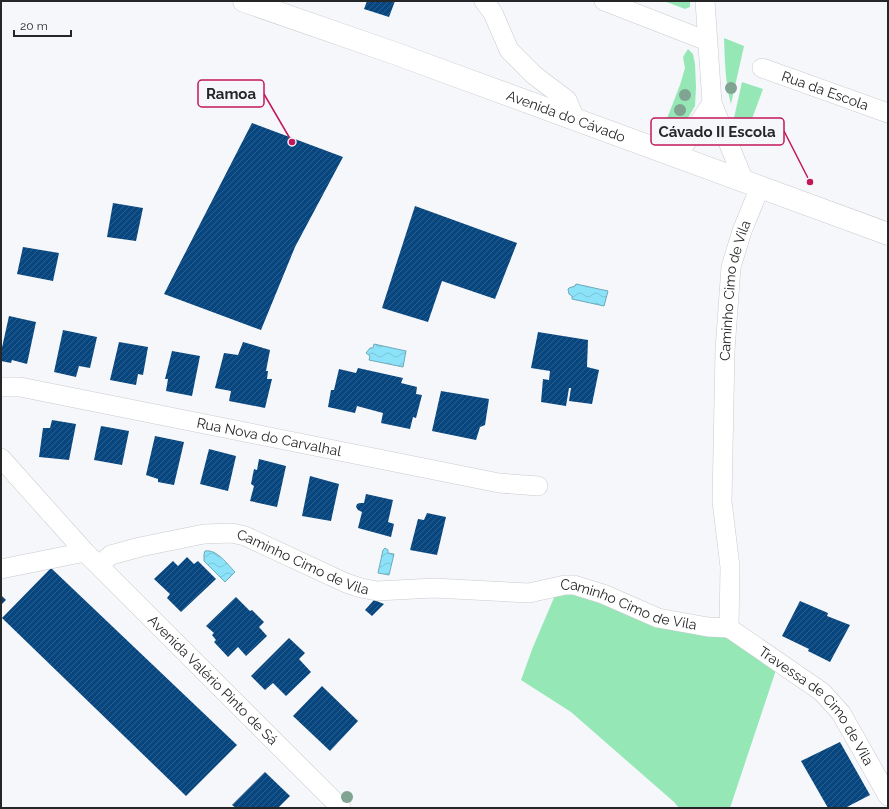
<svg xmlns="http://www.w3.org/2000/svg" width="889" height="809" font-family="Raleway,sans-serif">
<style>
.green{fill:#95e8b6}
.water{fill:url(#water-waves);stroke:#6daaba}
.building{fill:url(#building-hatch)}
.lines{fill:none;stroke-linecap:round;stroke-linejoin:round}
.minor-casing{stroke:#c9cbcd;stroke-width:20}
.primary-casing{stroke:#c9cbcd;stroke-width:23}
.minor{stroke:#fff;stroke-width:19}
.primary{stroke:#fff;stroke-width:22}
.tree{fill:#80a392}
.labels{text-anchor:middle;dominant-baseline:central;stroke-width:4;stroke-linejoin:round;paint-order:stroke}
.street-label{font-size:14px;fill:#252627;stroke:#f5f7fa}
.leader{fill:none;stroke:#c2185b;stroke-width:1.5}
.callout-dot{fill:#c2185b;stroke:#f5f7fa;stroke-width:1.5}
.callout{fill:#f5f7fa;stroke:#c2185b;stroke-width:1.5}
.callout-label{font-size:15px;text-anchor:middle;font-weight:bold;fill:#252627}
</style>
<defs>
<pattern id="water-waves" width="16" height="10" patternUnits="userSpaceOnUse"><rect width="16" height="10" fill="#8ce3f9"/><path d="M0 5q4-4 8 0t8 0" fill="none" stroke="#79c3d5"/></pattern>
<pattern id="building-hatch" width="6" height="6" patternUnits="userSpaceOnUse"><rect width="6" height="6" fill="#07467e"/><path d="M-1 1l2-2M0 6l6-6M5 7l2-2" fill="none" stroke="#2c5e8b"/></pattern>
</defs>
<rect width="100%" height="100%" fill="#f5f7fa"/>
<g class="green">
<path d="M664,1H690V7L685,9Z"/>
<path d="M724,38L744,46L731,104C725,83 725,60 724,38Z"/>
<path d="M688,49L693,54L695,64L696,87L695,106L686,121L672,133L661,134L680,85L685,68L683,57Z"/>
<path d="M742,82L763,89L746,135L734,118Z"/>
<path d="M566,590L720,633L776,670L730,808H679L674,802L571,712L521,680L533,647L556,593Z"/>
</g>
<g class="water">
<path d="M576,284L608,291L604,306L572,299V296L569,294L568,289L569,288L575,286Z"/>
<path d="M374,344L406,351L403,367L369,360L370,356L366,353L370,348H373Z"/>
<path d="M385,548L388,550V553L394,554L389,575L378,573L383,550Z"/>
<path d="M205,551C217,549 227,564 235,572L225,582L204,561V554Z"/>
</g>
<g class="building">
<path d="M367,1H395L389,17L364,9Z"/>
<path d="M252,123L343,157L295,247L261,330L164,294Z"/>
<path d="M113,203L143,208L136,241L107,237Z"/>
<path d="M415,206L517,243L495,299L442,281L428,322L382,308Z"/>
<path d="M23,247L59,253L53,281L17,274Z"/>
<path d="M9,316L36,322L27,364L12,360L11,363L1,361V352Z"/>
<path d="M63,330L97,337L90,368L79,366L76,377L54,372Z"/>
<path d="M538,332L588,340L587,367L599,370L592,404L569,401L571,388H569L566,406L541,402L543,379L549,380L550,371L531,368Z"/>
<path d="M119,342L148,347L143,375L138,374L136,385L110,380Z"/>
<path d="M243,342L270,350L266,371H268L267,379H272L265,408L229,401L231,391L215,388L224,353L238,355Z"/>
<path d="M172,351L200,356L192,396L166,391L168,379H165Z"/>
<path d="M358,368L403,378L401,383L417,387L416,394L422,395L416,418L413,417L410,429L381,423L383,413L357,406L355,413L328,407L331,390H334L339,369L356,373Z"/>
<path d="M441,391L489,399L485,425L480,427L476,440L432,431Z"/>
<path d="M52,420L76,424L69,460L39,457L43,428H50Z"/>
<path d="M101,426L129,431L122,465L94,460Z"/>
<path d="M155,436L184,442L174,485L158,482V479L146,475Z"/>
<path d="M209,449L236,456L228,491L200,484Z"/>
<path d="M259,459L286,466L277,507L250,501L254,486L251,484L254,469L257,470Z"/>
<path d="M310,476L339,484L331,521L302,516Z"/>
<path d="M366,494L393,500L388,522L394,524L391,537L358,528L362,512L358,510L356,507L357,504L360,503H364Z"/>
<path d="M427,513L446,517L437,555L410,550L418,519L424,520Z"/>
<path d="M187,557L194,564L198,561L216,579L181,612L167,598L170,594L154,579L173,561L178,566Z"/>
<path d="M51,568L237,745L186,796L2,618Z"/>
<path d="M1,595L6,600L1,605Z"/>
<path d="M236,597L250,611L252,610L264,622L259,627L267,636L246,656L238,647L228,657L214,642L216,640L212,635L214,633L206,626Z"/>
<path d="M374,600L384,604L372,616L365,610Z"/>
<path d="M800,601L828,613L827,616L850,625L830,662L808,651L809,649L782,636Z"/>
<path d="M289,638L305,653L299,659L311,672L286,696L273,683L265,690L251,676Z"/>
<path d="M322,686L358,721L330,751L293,716Z"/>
<path d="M840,742L870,795L845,808H828L801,761Z"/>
<path d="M265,772L290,796L278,808H236L232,805Z"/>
</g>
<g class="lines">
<defs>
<g id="minor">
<path d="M484,1L493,13L509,50L534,75L567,100L575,119"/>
<path d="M604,1L707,41"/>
<path d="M705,1L712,103L744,181"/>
<path id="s1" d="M762,68L888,113"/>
<path d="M677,156L712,103"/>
<path id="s2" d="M1,387H20L499,483L538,486"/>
<path id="s3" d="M1,458L85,552L341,808"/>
<path id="s4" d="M99,565L111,555L140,547L204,534L232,533L245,536L346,583L361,588L377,591L434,588L529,593L565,585H574L603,594L658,618L708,627L729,628"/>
<path d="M1,569L85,552"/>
<path id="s5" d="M729,628L730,567L722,501L725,350L731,267L742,231L760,187"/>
<path id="s6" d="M729,628L822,692L841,713L888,796"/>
</g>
<g id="primary">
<path id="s7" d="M244,1L394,53L888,234"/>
</g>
</defs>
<use href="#minor" class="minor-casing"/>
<use href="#primary" class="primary-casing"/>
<use href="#minor" class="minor"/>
<use href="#primary" class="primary"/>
</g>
<g class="tree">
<circle cx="731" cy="88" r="6"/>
<circle cx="685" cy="95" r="6"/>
<circle cx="680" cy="110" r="6"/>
<circle cx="347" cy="797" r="6"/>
</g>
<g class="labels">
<g class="street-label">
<text stroke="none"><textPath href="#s1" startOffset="67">Rua da Escola</textPath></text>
<text stroke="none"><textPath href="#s7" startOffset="342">Avenida do Cávado</textPath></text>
<text stroke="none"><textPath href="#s5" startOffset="339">Caminho Cimo de Vila</textPath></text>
<text stroke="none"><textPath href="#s2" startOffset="273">Rua Nova do Carvalhal</textPath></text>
<text stroke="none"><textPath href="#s4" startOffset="216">Caminho Cimo de Vila</textPath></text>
<text stroke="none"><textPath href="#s4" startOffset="552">Caminho Cimo de Vila</textPath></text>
<text stroke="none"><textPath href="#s3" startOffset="307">Avenida Valério Pinto de Sá</textPath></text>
<text stroke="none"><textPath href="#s6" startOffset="119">Travessa de Cimo de Vila</textPath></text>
</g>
</g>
<path class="leader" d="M292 142L264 94M810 182L784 131"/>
<g class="callout-dot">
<circle cx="292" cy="142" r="4"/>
<circle cx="810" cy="182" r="4"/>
</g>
<g class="callout">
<rect x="198" y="80" width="66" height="27" rx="4"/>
<rect x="651" y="118" width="133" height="27" rx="4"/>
</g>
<g class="callout-label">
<text x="231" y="99">Ramoa</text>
<text x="717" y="137">Cávado II Escola</text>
</g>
<rect width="889" height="809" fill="none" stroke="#252627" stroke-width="4"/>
<path d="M14 30v6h57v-6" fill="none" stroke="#252627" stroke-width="2"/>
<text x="20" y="30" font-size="12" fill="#252627" stroke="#f5f7fa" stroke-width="3" paint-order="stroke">20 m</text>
</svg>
